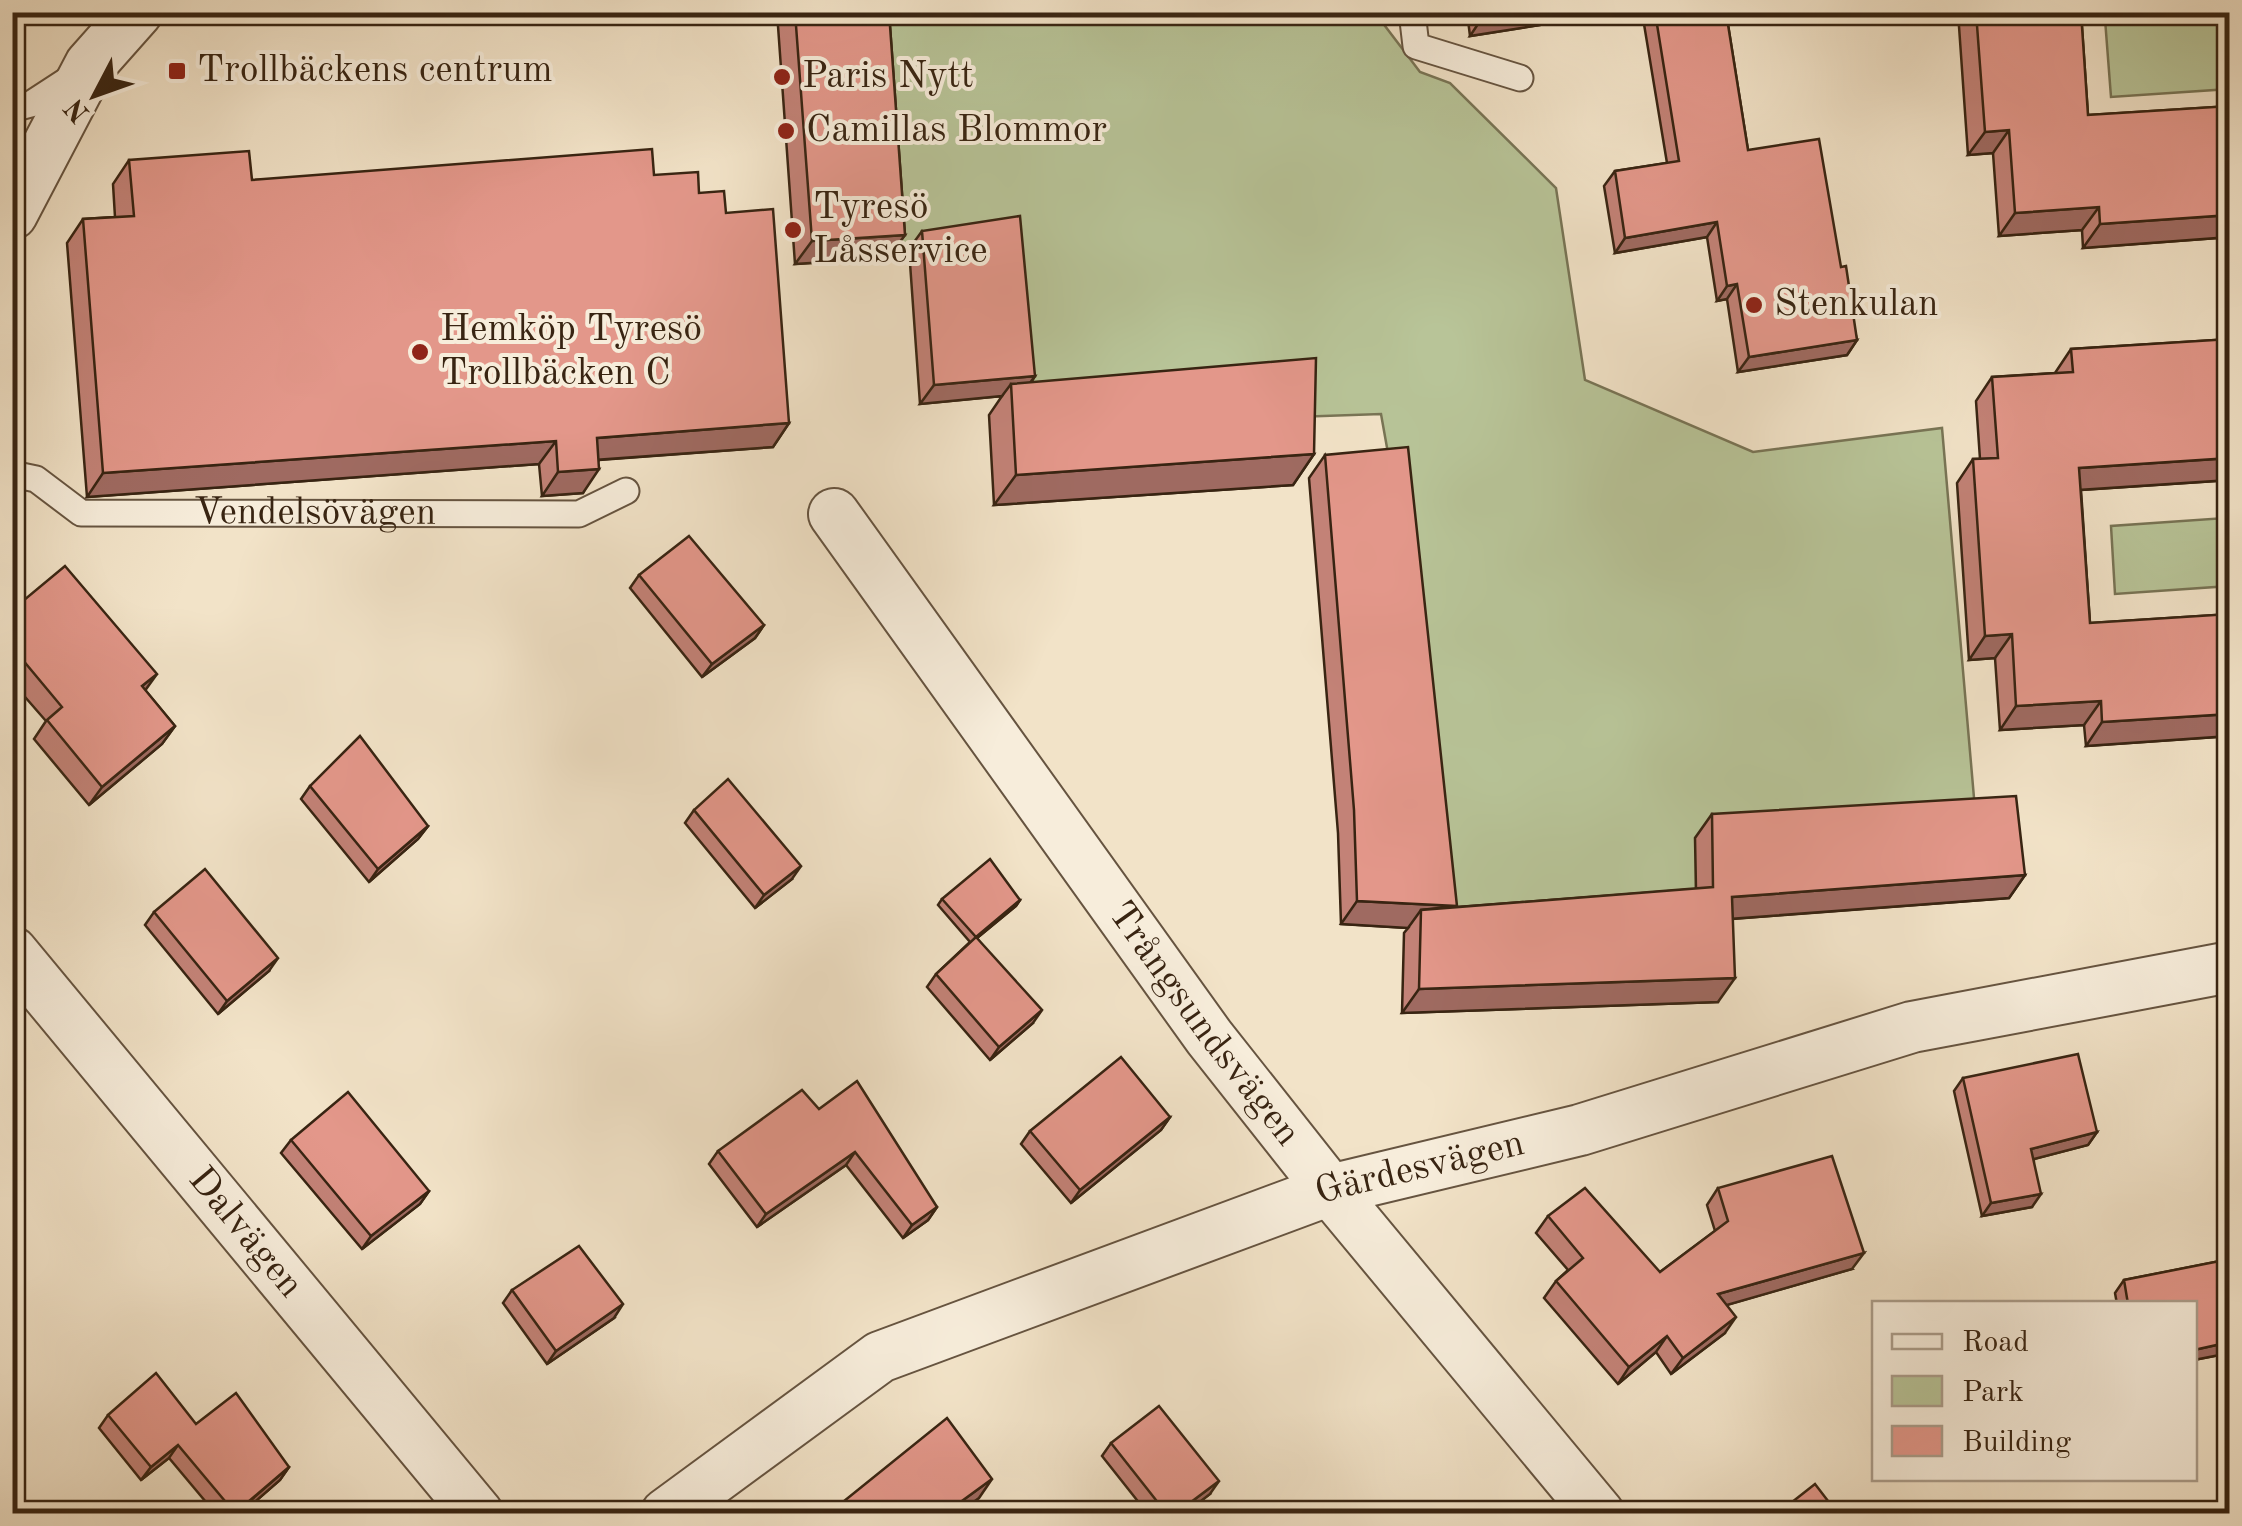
<svg xmlns="http://www.w3.org/2000/svg" width="2242" height="1526" font-family="'Old Standard TT',serif">
<style>
.green{fill:#b8c498;stroke:#787455;stroke-width:2.5}
.lines{fill:none;stroke-linecap:round;stroke-linejoin:round}
.lane-casing{stroke:#665440;stroke-width:29}
.street-casing{stroke:#665440;stroke-width:54}
.lane{stroke:#f7eddb;stroke-width:25}
.street{stroke:#f7eddb;stroke-width:50}
.wall{fill:#c38277;stroke:#382412;stroke-width:2.5}
.shaded-wall{fill:#9f6a61;stroke:#382412;stroke-width:2.5}
.building{fill:#e3978a;stroke:#382412;stroke-width:2.5}
.poi-dot{fill:#8f2418;stroke:#f7eddb;stroke-width:4}
.labels{text-anchor:middle;dominant-baseline:central;stroke-width:8;stroke-linejoin:round;paint-order:stroke}
.poi-label{font-size:38px;fill:#382412;stroke:#f7eddb;text-anchor:start}
.street-label{font-size:38px;fill:#382412;stroke:#f7eddb}
</style>
<rect width="100%" height="100%" fill="#f2e3c8"/>
<filter id="stains"><feTurbulence type="fractalNoise" baseFrequency=".002" numOctaves="4"/><feColorMatrix values="0 0 0 0 .2 0 0 0 0 .09 0 0 0 0 .02 0 0 0 .5 -.17"/></filter>
<radialGradient id="worn" r=".72"><stop offset=".6" stop-color="#630" stop-opacity="0"/><stop offset="1" stop-color="#630" stop-opacity=".3"/></radialGradient>
<g class="green">
<path d="M2197,12L2229,13V89L2111,97L2105,19Z"/>
<path d="M871,13H1381L1382,22L1420,72L1450,83L1556,188L1585,380L1753,452L1942,428L1976,821L1696,838V911L1441,930L1391,470L1381,414L1294,417L1024,412L909,249L888,258Z"/>
<path d="M2225,518L2229,586L2115,594L2111,526Z"/>
</g>
<g class="lines">
<defs>
<g id="lane">
<path d="M1412,12L1416,46L1520,78"/>
<path d="M12,109L31,104L74,76"/>
<path id="s1" d="M12,474L36,479L81,513L579,514L626,491"/>
</g>
<g id="street">
<path d="M12,214L90,65L137,12"/>
<path id="s2" d="M834,514L1209,1037L1330,1190L1599,1514"/>
<path id="s3" d="M12,952L478,1514"/>
<path id="s4" d="M666,1514L880,1357L1330,1190L1580,1130L1912,1027L2230,967"/>
</g>
</defs>
<use href="#lane" class="lane-casing"/>
<use href="#street" class="street-casing"/>
<use href="#lane" class="lane"/>
<use href="#street" class="street"/>
</g>
<g class="wall">
<path d="M777,12H889L905,235L888,258L795,264Z"/>
<path d="M1467,12H1622L1470,36Z"/>
<path d="M1642,12H1726L1748,150L1841,267L1857,340L1847,355L1738,372L1727,299L1717,301L1707,237L1615,253L1604,186L1615,171L1667,163Z"/>
<path d="M1958,12H2081L2088,115L2230,106V237L2083,248L2082,230L1999,236L1993,153L1968,155Z"/>
<path d="M129,160L252,180L654,175L699,193L726,213L789,423L773,447L599,460L583,493L542,496L539,464L87,497L67,243L83,219L115,217L113,184Z"/>
<path d="M922,231L1035,376L1031,383L1314,454L1293,485L994,505L989,415L1002,396L920,404L909,249Z"/>
<path d="M2230,339V480L2081,490L2090,623L2230,614V736L2086,746L2084,725L2000,730L1995,658L1969,660L1957,483L1973,459H1980L1976,401L1992,377L2055,373L2071,349Z"/>
<path d="M1325,455L1457,907L1696,889L1695,838L1712,814L2025,875L2009,898L1732,919L1718,1002L1402,1013L1404,933L1408,928L1341,924L1338,833L1309,478Z"/>
<path d="M639,575L764,625L755,638L702,677L630,588Z"/>
<path d="M12,610L145,690L175,726L162,744L89,805L34,739L46,721L12,682Z"/>
<path d="M310,786L428,826L418,839L369,882L301,799Z"/>
<path d="M694,810L792,879L755,908L685,823Z"/>
<path d="M942,899L1020,900L1016,906L977,938L1033,1023L990,1060L927,987L936,974L970,942L938,905Z"/>
<path d="M154,912L269,971L218,1014L145,925Z"/>
<path d="M1963,1078L2097,1132L2088,1145L2034,1159L2032,1207L1982,1216L1954,1091Z"/>
<path d="M819,1109L937,1207L928,1220L903,1238L846,1165L757,1227L709,1164L718,1151Z"/>
<path d="M1170,1117L1161,1130L1071,1203L1021,1144L1030,1131Z"/>
<path d="M291,1140L429,1191L420,1204L362,1249L281,1153Z"/>
<path d="M1718,1188L1852,1269L1726,1305L1725,1333L1671,1374L1656,1352L1618,1384L1544,1298L1556,1281L1568,1270L1536,1233L1548,1216L1660,1272L1715,1231L1707,1205Z"/>
<path d="M2230,1259V1353L2194,1360V1304H2117L2115,1293L2124,1280Z"/>
<path d="M512,1290L614,1318L547,1364L503,1303Z"/>
<path d="M108,1415L196,1424L289,1467L280,1480L241,1514H216L169,1458L141,1480L99,1428Z"/>
<path d="M1111,1443L1210,1494L1184,1514H1148L1102,1456Z"/>
</g>
<g class="shaded-wall">
<path d="M1535,12H1622L1470,36L1480,21Z"/>
<path d="M2009,130L1993,153L1968,155L1985,132Z"/>
<path d="M2099,207L2082,230L1999,236L2015,213Z"/>
<path d="M2230,215V237L2083,248L2100,224Z"/>
<path d="M1717,222L1707,237L1615,253L1625,238Z"/>
<path d="M905,235L888,258L795,264L812,241Z"/>
<path d="M1737,284L1727,299L1717,301L1727,286Z"/>
<path d="M1857,340L1847,355L1738,372L1749,357Z"/>
<path d="M1035,376L1022,394L1011,384L1002,396L920,404L934,385Z"/>
<path d="M789,423L773,447L580,461L597,438Z"/>
<path d="M556,441L539,464L87,497L103,473Z"/>
<path d="M1314,454L1293,485L994,505L1016,475Z"/>
<path d="M2230,458V480L2063,491L2079,468Z"/>
<path d="M599,469L583,493L542,496L558,472Z"/>
<path d="M764,625L755,638L702,677L712,664Z"/>
<path d="M2012,634L1995,658L1969,660L1985,636Z"/>
<path d="M157,674L144,692L142,686Z"/>
<path d="M2101,701L2084,725L2000,730L2016,706Z"/>
<path d="M2230,714V736L2086,746L2102,722Z"/>
<path d="M175,726L162,744L89,805L102,787Z"/>
<path d="M428,826L418,839L369,882L378,869Z"/>
<path d="M801,866L792,879L755,908L764,895Z"/>
<path d="M2025,875L2009,898L1715,920L1732,897Z"/>
<path d="M1020,900L1016,906L971,943L976,937Z"/>
<path d="M1357,901L1457,906L1421,910L1408,928L1341,924Z"/>
<path d="M278,958L269,971L218,1014L227,1001Z"/>
<path d="M1735,978L1718,1002L1402,1013L1419,989Z"/>
<path d="M1042,1010L1033,1023L990,1060L999,1047Z"/>
<path d="M1170,1117L1161,1130L1071,1203L1080,1190Z"/>
<path d="M2097,1132L2088,1145L2022,1162L2031,1149Z"/>
<path d="M855,1152L846,1165L757,1227L766,1214Z"/>
<path d="M429,1191L420,1204L362,1249L371,1236Z"/>
<path d="M2041,1194L2032,1207L1982,1216L1991,1203Z"/>
<path d="M937,1207L928,1220L903,1238L912,1225Z"/>
<path d="M1864,1253L1852,1269L1706,1311L1718,1294Z"/>
<path d="M623,1304L614,1318L547,1364L556,1351Z"/>
<path d="M1736,1317L1725,1333L1671,1374L1683,1358Z"/>
<path d="M1667,1336L1656,1352L1618,1384L1629,1367Z"/>
<path d="M2230,1342V1353L2194,1360V1350Z"/>
<path d="M178,1445L169,1458L141,1480L151,1467Z"/>
<path d="M289,1467L280,1480L241,1514H235Z"/>
<path d="M992,1479L979,1498L957,1514H944Z"/>
<path d="M1219,1481L1210,1494L1184,1514H1175Z"/>
</g>
<g class="building">
<path d="M795,12H889L905,235L812,241Z"/>
<path d="M1480,12H1535L1480,21Z"/>
<path d="M1655,12H1726L1748,150L1819,139L1841,267L1846,266L1857,340L1749,357L1737,284L1727,286L1717,222L1625,238L1615,171L1679,161Z"/>
<path d="M1976,12H2081L2088,115L2230,106V215L2100,224L2099,207L2015,213L2009,130L1985,132Z"/>
<path d="M652,149L654,175L698,172L699,193L724,191L726,213L773,209L789,423L597,438L599,469L558,472L556,441L103,473L83,219L134,216L129,160L249,151L252,180Z"/>
<path d="M1020,216L1035,376L934,385L922,231Z"/>
<path d="M2230,339V458L2079,468L2090,623L2230,614V714L2102,722L2101,701L2016,706L2012,634L1985,636L1973,459L1998,458L1992,377L2073,372L2071,349Z"/>
<path d="M1316,358L1314,454L1016,475L1011,384Z"/>
<path d="M1408,447L1457,906L1357,901L1354,810L1325,455Z"/>
<path d="M689,536L764,625L712,664L639,575Z"/>
<path d="M65,566L157,674L142,686L175,726L102,787L47,720L62,707L12,647V610Z"/>
<path d="M360,736L428,826L378,869L310,786Z"/>
<path d="M728,779L801,866L764,895L694,810Z"/>
<path d="M2016,796L2025,875L1732,897L1735,978L1419,989L1421,910L1713,887L1712,814Z"/>
<path d="M990,859L1020,900L976,937L942,899Z"/>
<path d="M205,869L278,958L227,1001L154,912Z"/>
<path d="M976,937L1042,1010L999,1047L936,974Z"/>
<path d="M2078,1054L2097,1132L2031,1149L2041,1194L1991,1203L1963,1078Z"/>
<path d="M1121,1057L1170,1117L1080,1190L1030,1131Z"/>
<path d="M857,1081L937,1207L912,1225L855,1152L766,1214L718,1151L802,1090L819,1109Z"/>
<path d="M348,1092L429,1191L371,1236L291,1140Z"/>
<path d="M1832,1156L1864,1253L1718,1294L1736,1317L1683,1358L1667,1336L1629,1367L1556,1281L1583,1258L1548,1216L1585,1188L1660,1272L1728,1221L1718,1188Z"/>
<path d="M579,1246L623,1304L556,1351L512,1290Z"/>
<path d="M2230,1259V1342L2194,1350V1304H2128L2124,1280Z"/>
<path d="M156,1373L196,1424L236,1393L289,1467L235,1513L178,1445L151,1467L108,1415Z"/>
<path d="M1159,1406L1219,1481L1175,1514H1167L1111,1443Z"/>
<path d="M947,1418L992,1479L944,1514H828Z"/>
<path d="M1815,1484L1838,1514H1777Z"/>
</g>
<g class="poi-dot">
<rect x="167" y="61" width="20" height="20" rx="5"/>
<circle cx="782" cy="77" r="10"/>
<circle cx="786" cy="131" r="10"/>
<circle cx="793" cy="230" r="10"/>
<circle cx="1754" cy="305" r="10"/>
<circle cx="420" cy="352" r="10"/>
</g>
<g class="labels">
<g class="poi-label">
<text x="197" y="71">Trollbäckens centrum</text>
<text x="802" y="77">Paris Nytt</text>
<text x="806" y="131">Camillas Blommor</text>
<text x="813" y="208">Tyresö<tspan x="813" dy="44">Låsservice</tspan></text>
<text x="1774" y="305">Stenkulan</text>
<text x="440" y="330">Hemköp Tyresö<tspan x="440" dy="44">Trollbäcken C</tspan></text>
</g>
<g class="street-label">
<text stroke="none"><textPath href="#s1" startOffset="315">Vendelsövägen</textPath></text>
<text stroke="none"><textPath href="#s2" startOffset="630">Trångsundsvägen</textPath></text>
<text stroke="none"><textPath href="#s4" startOffset="838">Gärdesvägen</textPath></text>
<text stroke="none"><textPath href="#s3" startOffset="365">Dalvägen</textPath></text>
</g>
</g>
<rect width="2242" height="1526" fill="none" stroke="#f2e3c8" stroke-width="50"/>
<rect x="15" y="15" width="2212" height="1496" fill="none" stroke="#382412" stroke-width="5"/>
<rect x="25" y="25" width="2192" height="1476" fill="none" stroke="#382412" stroke-width="2.5"/>
<rect x="1872" y="1301" width="325" height="180" fill="#f7eddb" stroke="#ab9d8b" stroke-width="2.5"/>
<rect x="1892" y="1334" width="50" height="15" fill="#f7eddb" stroke="#ab9d8b" stroke-width="2.5"/>
<text x="1962" y="1351" font-size="30" fill="#382412">Road</text>
<rect x="1892" y="1376" width="50" height="30" fill="#b8c498" stroke="#ab9d8b" stroke-width="2.5"/>
<text x="1962" y="1401" font-size="30" fill="#382412">Park</text>
<rect x="1892" y="1426" width="50" height="30" fill="#e3978a" stroke="#ab9d8b" stroke-width="2.5"/>
<text x="1962" y="1451" font-size="30" fill="#382412">Building</text>
<g transform="translate(95 95) rotate(229)" stroke="#f7eddb" stroke-width="8" paint-order="stroke">
<path d="M0-8L18 38L0 25L-18 38Z" fill="#382412"/>
<text y="-15" font-size="28" font-weight="bold" text-anchor="middle" fill="#382412">N</text>
</g>
<rect width="100%" height="100%" filter="url(#stains)"/>
<rect width="100%" height="100%" fill="url(#worn)"/>
</svg>
